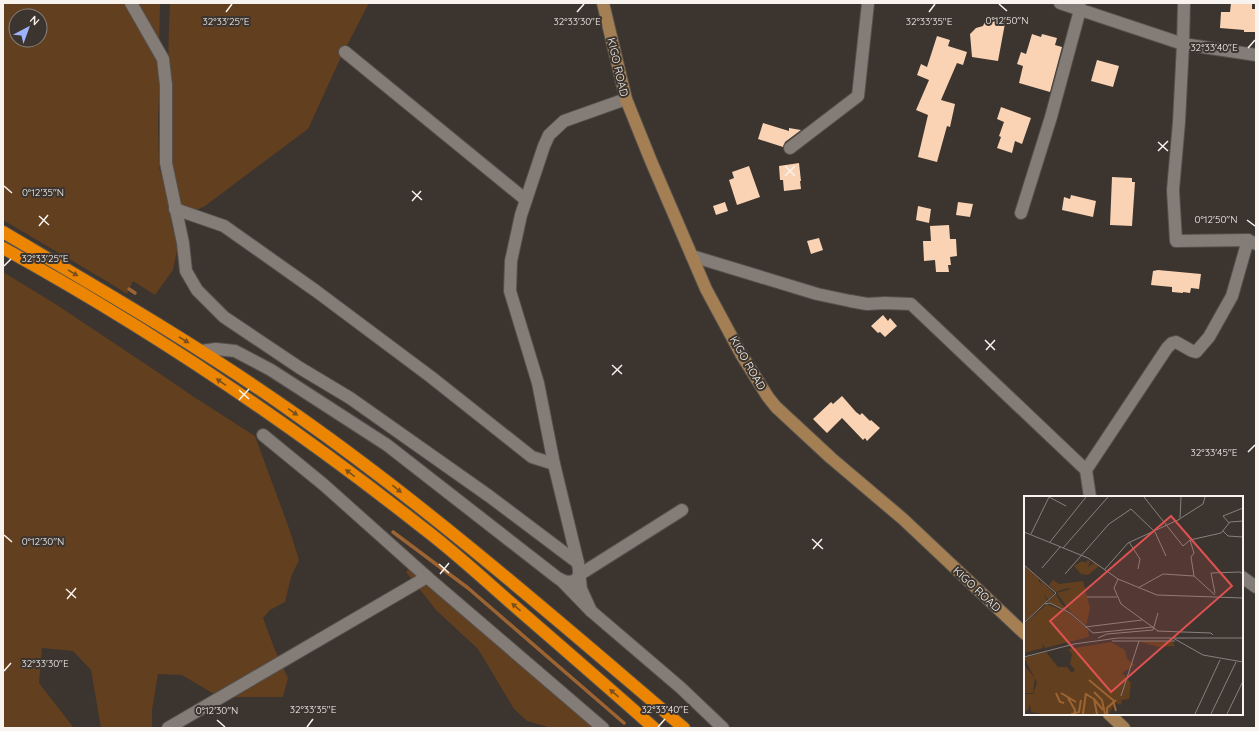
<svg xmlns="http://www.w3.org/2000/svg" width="1259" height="731" font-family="Quicksand,sans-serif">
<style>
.green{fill:#623f1f;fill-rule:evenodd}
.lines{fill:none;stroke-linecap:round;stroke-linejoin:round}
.stream{stroke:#9c6432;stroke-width:3.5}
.building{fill:#f9d3b4}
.street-casing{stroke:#55504b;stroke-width:14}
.secondary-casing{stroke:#55504b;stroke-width:14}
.highway-casing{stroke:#55504b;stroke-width:14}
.street{stroke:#847c76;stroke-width:12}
.secondary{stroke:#a37f53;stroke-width:12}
.highway{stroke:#ec8501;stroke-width:12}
.oneway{fill:#79501f}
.ticks{fill:none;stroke:#f8f3ef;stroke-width:1.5}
.labels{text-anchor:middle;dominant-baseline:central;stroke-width:4;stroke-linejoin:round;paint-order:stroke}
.street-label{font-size:11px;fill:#f8f3ef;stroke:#3b342f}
.inset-river{fill:none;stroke:#9c6432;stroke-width:2}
.inset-road{fill:none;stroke:#87807c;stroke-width:1}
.view{fill:#dd5150;fill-opacity:0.15;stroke:#dd5150;stroke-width:2}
.inset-edge{fill:none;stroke:#f8f3ef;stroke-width:2}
.ticks-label{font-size:10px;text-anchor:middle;fill:#f8f3ef;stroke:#3b342f;stroke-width:4;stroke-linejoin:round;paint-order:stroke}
</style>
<rect width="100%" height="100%" fill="#3b342f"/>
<g class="green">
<path d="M3,3H128L160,62L158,122L159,167L170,206L171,223L178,246L173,270L155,295L133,281L127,294L108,282L3,220ZM16,16H40V40H16Z"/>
<path d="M138,3H160L159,46Z"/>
<path d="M170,3H369L341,57L308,129L205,206L192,212L182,208C169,178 170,149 169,117C168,78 168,42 170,3Z"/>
<path d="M3,272L57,305L153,369L194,397L255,436L290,531L299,560L291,577L285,602L270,610L263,618L275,650L288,678L283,697H219L182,675L158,674L152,710V728H101L91,670L73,651L42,648L39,683L74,728H3Z"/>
<path d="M412,565L602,728H548V727L527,721L514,709L478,649L436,610L406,572Z"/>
</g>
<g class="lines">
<g class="stream">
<path d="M129,289L135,293"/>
<path d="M393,532L468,588L624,723"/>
</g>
</g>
<g class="building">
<path d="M1231,3H1252V9H1256V32H1244V30L1220,28L1221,12H1230Z"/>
<path d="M993,16L1006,18L998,61L972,57L970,34L976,28L983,26L987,17Z"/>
<path d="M1032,34L1041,37L1042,34L1057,38L1055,45L1062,47L1050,92L1019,83L1023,66L1017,64L1021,52L1026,54Z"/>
<path d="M937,36L950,40L948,46L967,52L963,65L957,63L941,100L955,104L950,127L947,126L937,162L918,157L928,115L916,110L929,80L917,75L921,64L927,67Z"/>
<path d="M1097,60L1119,66L1113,87L1091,81Z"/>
<path d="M1001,107L1031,118L1022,144L1015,141L1012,153L997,148L1001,137L999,136L1004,122L997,119Z"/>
<path d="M763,123L789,131V128L801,130L785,142L783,147L758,139Z"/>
<path d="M799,163L801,181H800L801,189L784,191L783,180H780L779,166Z"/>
<path d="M749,166L760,197L737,205L729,180L734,178L732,172Z"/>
<path d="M1112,177L1132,178V182H1135L1132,226L1110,225Z"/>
<path d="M1071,195L1096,201L1093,217L1062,210L1064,197L1070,199Z"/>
<path d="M725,202L728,211L716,215L713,206Z"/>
<path d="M958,202L973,204L970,217L956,215Z"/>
<path d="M918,206L931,209L929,223L916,220Z"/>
<path d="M949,225L950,239H956L957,256L950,257L951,265H948L949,272H936L935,260L924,261L923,241H931L930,226Z"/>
<path d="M819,238L823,250L811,254L807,241Z"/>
<path d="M1158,270L1201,274L1199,289L1191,288L1190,293L1183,292V293L1172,292V287L1151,285L1153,271Z"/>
<path d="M883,315L888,321L890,318L897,326L885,337L880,332L878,333L871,326Z"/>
<path d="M842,396L856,412L860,415L862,413L870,421L871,420L880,428L867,441L865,438L863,440L842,418L827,433L813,419L831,402L833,404Z"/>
</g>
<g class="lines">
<defs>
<g id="street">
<path d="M131,3L163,59L166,85V163L183,243L186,271L197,290L224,317L300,368L350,398L489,496L578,563"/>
<path d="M1060,3L1183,44L1256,55"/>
<path d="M1184,3L1183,44L1179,122L1173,190L1176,241L1248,240L1256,244"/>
<path d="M345,52L526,200"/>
<path d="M790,148L858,96L868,3"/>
<path d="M175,209L224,226L316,291L431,377L532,457L554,464"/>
<path d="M1021,213L1051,117L1080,10L1079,3"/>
<path d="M692,256L817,294L850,301L867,304L885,303L911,304L1086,470"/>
<path d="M201,351L216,349L235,351L271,370L387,445L559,579L567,582L575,581L579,575L682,510"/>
<path d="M1090,497L1086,470L1167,348L1172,343L1176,342L1192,351L1196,352L1209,337L1232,296L1248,240"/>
<path d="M427,577L603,728"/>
<path d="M1242,577L1256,587"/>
<path d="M560,579L591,611L681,688L723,728"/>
<path d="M591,611L581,589L578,563L554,464L538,383L510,291L511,261L521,215L544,146L549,135L564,121L626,99"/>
<path d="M168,728L427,577L324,485L263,435"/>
</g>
<g id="secondary">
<path d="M603,3L626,99L651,161L706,289L741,354L768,397L776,407L831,458L903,519L1025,634"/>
<path d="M1109,714L1124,728"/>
</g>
<g id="highway">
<path d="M3,232C103,291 204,349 298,416C433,511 558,621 684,728"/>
<path d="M3,248C150,329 291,424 423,528C456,553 487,582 519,610C564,649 609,688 654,728"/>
</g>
</defs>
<use href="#street" class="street-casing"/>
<use href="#secondary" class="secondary-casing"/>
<use href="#highway" class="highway-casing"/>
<use href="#street" class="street"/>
<use href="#secondary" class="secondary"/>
<use href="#highway" class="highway"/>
</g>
<defs><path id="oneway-solid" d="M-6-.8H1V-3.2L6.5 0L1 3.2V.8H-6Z"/></defs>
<g class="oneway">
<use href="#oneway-solid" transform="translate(73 273) rotate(31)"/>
<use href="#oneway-solid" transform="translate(184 340) rotate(31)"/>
<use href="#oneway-solid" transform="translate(221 382) rotate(-146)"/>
<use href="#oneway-solid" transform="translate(293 412) rotate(35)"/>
<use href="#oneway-solid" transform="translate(350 473) rotate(-143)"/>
<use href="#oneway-solid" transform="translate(397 489) rotate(39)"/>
<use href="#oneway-solid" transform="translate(516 607) rotate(-139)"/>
<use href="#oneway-solid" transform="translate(614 693) rotate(-139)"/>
</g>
<path class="ticks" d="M999,4L1007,11M226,12L232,4M577,12L584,4M929,12L935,4M1248,48L1255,40M1158,142L1168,151M1158,151L1168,141M785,166L795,176M785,176L795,166M4,186L12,193M412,191L422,200M412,201L421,191M39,216L49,225M1247,220L1255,226M39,226L48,215M4,266L11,259M985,340L995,350M986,350L995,340M612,365L622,374M612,375L622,365M239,390L249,399M239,400L249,389M1248,452L1255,445M4,535L12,542M812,539L823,549M813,549L822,539M439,564L449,573M440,574L449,563M66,589L76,598M67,599L76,588M4,671L11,663M217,720L225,727M307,727L313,719M658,727L665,719"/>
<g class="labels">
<g class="street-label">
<text transform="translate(618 67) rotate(77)">KIGO ROAD</text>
<text transform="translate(748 363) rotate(60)">KIGO ROAD</text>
<text transform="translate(977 589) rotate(43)">KIGO ROAD</text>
</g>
</g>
<g transform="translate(1024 496)">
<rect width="219" height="219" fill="#3b342f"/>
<path d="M63,64L66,65L64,71L70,67L75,70L64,79L57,78L50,70L58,65L62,67ZM0,70L14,82L23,105L0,126ZM16,84L30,97L24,104L18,94ZM29,84L35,88L59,85L66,112L62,130L47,117L33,97L46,93L52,95L44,92L32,96L25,89ZM32,98L36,106L45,116L24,106ZM23,108L46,118L64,134L65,141L21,152L18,147L19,152L0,157V128ZM113,145H148L151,150L135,151ZM87,146L101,154L103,163L111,169L98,177L107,187L105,203L98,204L97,209L91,207L85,218H17L7,216L6,208L4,214L0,216V198H9L13,186L0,162L22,156L34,171H43L48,177L51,174L46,168L48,158L44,153ZM0,169L11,182L9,197H0Z" fill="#623f1f"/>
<path class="inset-river" d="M65,184L89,204L92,215M70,196L78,204L81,218M32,197L36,206L40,207M37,197L52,206M62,198L70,203L73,218M44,202L51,214L50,218H47M70,203L79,214M51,217L55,216L57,204M59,218L62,197M83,218V212L92,204"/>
<path class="inset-road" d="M25,1L42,10M120,1L159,50L166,44L197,37L206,26L219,25M157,22L179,8L181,1M205,27L199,20L219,12M199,35L204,40L219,41M0,36L64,62L94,83L133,99L219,102M7,38L25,1M166,44L170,57L167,61L170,80L191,99M26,46L62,1M105,46L116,63L114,73M39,52L84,1M0,69L32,97L0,127M18,72L36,51M81,73L104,47L156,23L157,1M41,78L85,28L107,13L131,36L142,60M94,83L90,92L97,108L134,135M114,92L139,78L170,80M191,97L187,77L216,76L219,78M63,101H93M21,108L26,107L46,117L69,137L129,131M61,131L118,124M133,135L187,137L189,139M74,142L83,138L129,134L134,117M149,142L179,159L219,166M88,145H115L97,200M115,145H151M0,161L50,148L94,142H219M171,218L196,164M187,218L212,166M203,218L219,185"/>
<path class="view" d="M147,20L208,90L87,196L26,125Z"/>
<rect width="219" height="219" class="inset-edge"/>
</g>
<g class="ticks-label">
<text x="1007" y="24">0°12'50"N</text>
<text x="929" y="25">32°33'35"E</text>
<text x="226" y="25">32°33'25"E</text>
<text x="577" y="25">32°33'30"E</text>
<text x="1214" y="51">32°33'40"E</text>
<text x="43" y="196">0°12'35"N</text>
<text x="1216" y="223">0°12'50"N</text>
<text x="45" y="262">32°33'25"E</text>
<text x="1214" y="456">32°33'45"E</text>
<text x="43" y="545">0°12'30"N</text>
<text x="45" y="667">32°33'30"E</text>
<text x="313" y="713">32°33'35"E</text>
<text x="665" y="713">32°33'40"E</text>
<text x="217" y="714">0°12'30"N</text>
</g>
<rect width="1259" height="731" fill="none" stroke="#f8f3ef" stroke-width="8"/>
<g transform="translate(28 28) rotate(41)"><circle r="19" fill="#3b342f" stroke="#87807c"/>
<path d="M0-3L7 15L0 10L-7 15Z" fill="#9db4fd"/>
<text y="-6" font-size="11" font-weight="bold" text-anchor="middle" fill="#f8f3ef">N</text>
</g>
</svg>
